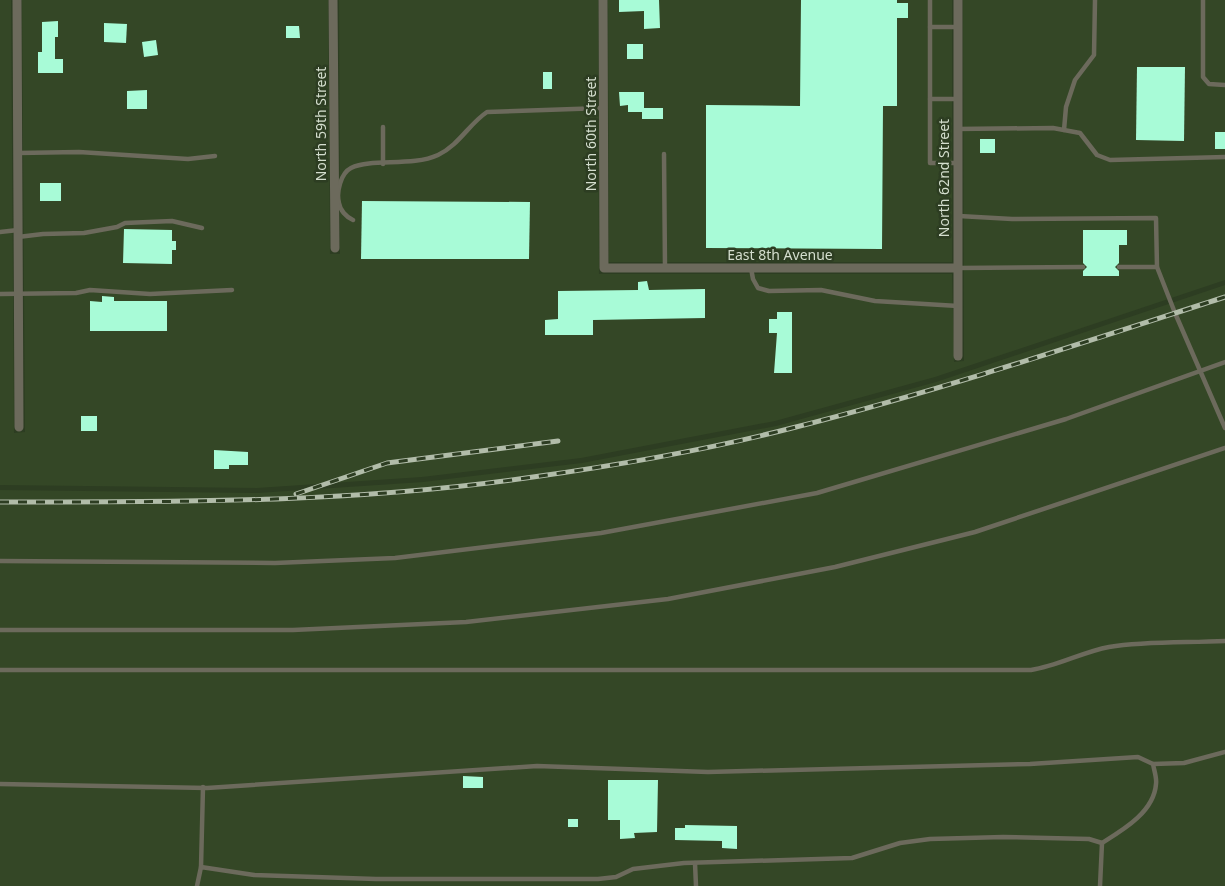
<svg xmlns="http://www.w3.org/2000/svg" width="1225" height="886" font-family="'Noto Sans',sans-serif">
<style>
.built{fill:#344726}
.building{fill:#a8fbd7}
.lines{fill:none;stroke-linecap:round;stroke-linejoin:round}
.lane{stroke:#6c6a5c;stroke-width:4.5}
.street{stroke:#6c6a5c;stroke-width:9}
.rail-casing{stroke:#b1bca9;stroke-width:5}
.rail{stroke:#2d3d22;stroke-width:3;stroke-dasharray:9;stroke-linecap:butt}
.labels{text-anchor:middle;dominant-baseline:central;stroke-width:5;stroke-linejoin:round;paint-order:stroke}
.street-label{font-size:14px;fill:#d4dece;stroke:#2d3d22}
</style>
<rect width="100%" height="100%" fill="#2d3d22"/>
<g class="built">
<path d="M0,0H11L14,433L25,432L22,0H328L330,254H340L339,0H598L599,274H952L954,362L964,361L963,0H1225V280L935,377L775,421L581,458L422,477L257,488L0,485Z"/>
<path d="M608,0H952V262H609Z"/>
<path d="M1225,285V886H0V490L257,493L423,482L582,463L776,426L936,382Z"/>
</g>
<g class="building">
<path d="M619,0H659L660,28L644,29V11L619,12Z"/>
<path d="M801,0H897V3H908V18H897V106H883L882,249L706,248V105L800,106Z"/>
<path d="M58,21V37H55V59H63V73H38V52H42V22Z"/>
<path d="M104,23L127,24L126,43L104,42Z"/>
<path d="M286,26H299L300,38H286Z"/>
<path d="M156,40L158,55L144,57L142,42Z"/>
<rect x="627" y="44" width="16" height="15"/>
<path d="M1137,67H1185L1184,141L1136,140Z"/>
<rect x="543" y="72" width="9" height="17"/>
<path d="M147,90V109H127V91Z"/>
<path d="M619,92H644V108H663V119H642V112H628V105L620,106Z"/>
<rect x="1215" y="132" width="10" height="17"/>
<rect x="980" y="139" width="15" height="14"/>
<rect x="40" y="183" width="21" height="18"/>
<path d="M362,201L530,202L529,259H361Z"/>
<path d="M124,229L172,230V241H176V250H172V264L123,263Z"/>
<path d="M1083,230H1127V245H1119V263L1115,267L1119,271V276H1083V271L1087,267L1083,263Z"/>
<path d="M647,281L649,290L705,289V318L593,320V335H545V320L558,319V291L638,290V282Z"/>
<path d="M102,296L114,297V301H167V331H90V301L102,302Z"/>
<path d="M777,312H792V373H774L777,333H769V319H777Z"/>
<rect x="81" y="416" width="16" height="15"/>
<path d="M214,450L248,452V465H229V469H214Z"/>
<path d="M463,776L483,777V788H463Z"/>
<path d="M608,780H658L657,832L634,833L635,838L620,839V820H608Z"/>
<rect x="568" y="819" width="10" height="8"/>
<path d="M685,825L737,826V849L722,848V841L675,840V828H685Z"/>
</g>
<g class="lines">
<g class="lane">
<path d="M1203,0V77L1209,84L1225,85"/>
<path d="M930,27V0"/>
<path d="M930,99V27H958"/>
<path d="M957,129L1053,128L1080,133L1097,155L1110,160L1225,157"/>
<path d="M1064,130L1066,107L1075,80L1094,55L1095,0"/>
<path d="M18,153L79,152L188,159L215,156"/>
<path d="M664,154L665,268"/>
<path d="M957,163H930V99H957"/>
<path d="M383,164V127"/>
<path d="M959,216L1012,219L1156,218L1157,267"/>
<path d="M353,220C346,217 340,210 339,203C336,192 341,173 351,168C372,158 412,167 438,155C459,145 469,124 487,112L603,108"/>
<path d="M0,232L18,230"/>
<path d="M18,237L43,234L84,233L117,227L125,223L172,221L202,228"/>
<path d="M1119,267H1157L1175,313L1225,428"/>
<path d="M751,268L753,279L758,288L769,291L821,290L875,301L958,306"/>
<path d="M958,268L1083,267"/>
<path d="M0,294L76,293L90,290L150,294L232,290"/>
<path d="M0,561L275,563L395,558L601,533L817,493L1066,419L1225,362"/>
<path d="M0,630H293L466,622L668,599L835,567L975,532L1225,448"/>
<path d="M0,670H1031C1058,666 1082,652 1109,647C1147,641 1187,643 1225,641"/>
<path d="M1153,764L1184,763L1225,752"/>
<path d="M0,784L207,788L537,766L708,772L1030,764L1138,757L1153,764C1154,770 1157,778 1156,784C1154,812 1123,830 1102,843"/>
<path d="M695,863L696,886"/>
<path d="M201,867L203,787"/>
<path d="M197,886L201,867L254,875L376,879H598L616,877L633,869L684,863L852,858L900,843L930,839L1003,837L1089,839L1102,843L1100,886"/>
</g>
<g class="street">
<path d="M17,0L19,427"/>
<path d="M333,0L335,248"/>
<path d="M603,0L604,268H957"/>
<path d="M958,0V356"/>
</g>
<defs>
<g id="rail">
<path d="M296,494L387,463L558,441"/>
<path d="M0,502C178,502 356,503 533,477C619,465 707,450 792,428C938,391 1082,343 1225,297"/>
</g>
</defs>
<use href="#rail" class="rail-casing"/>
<use href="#rail" class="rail"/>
</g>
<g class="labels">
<g class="street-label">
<text transform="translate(320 124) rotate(-90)">North 59th Street</text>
<text transform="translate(590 134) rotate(-90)">North 60th Street</text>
<text transform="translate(943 178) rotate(-90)">North 62nd Street</text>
<text x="780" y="254">East 8th Avenue</text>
</g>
</g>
</svg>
